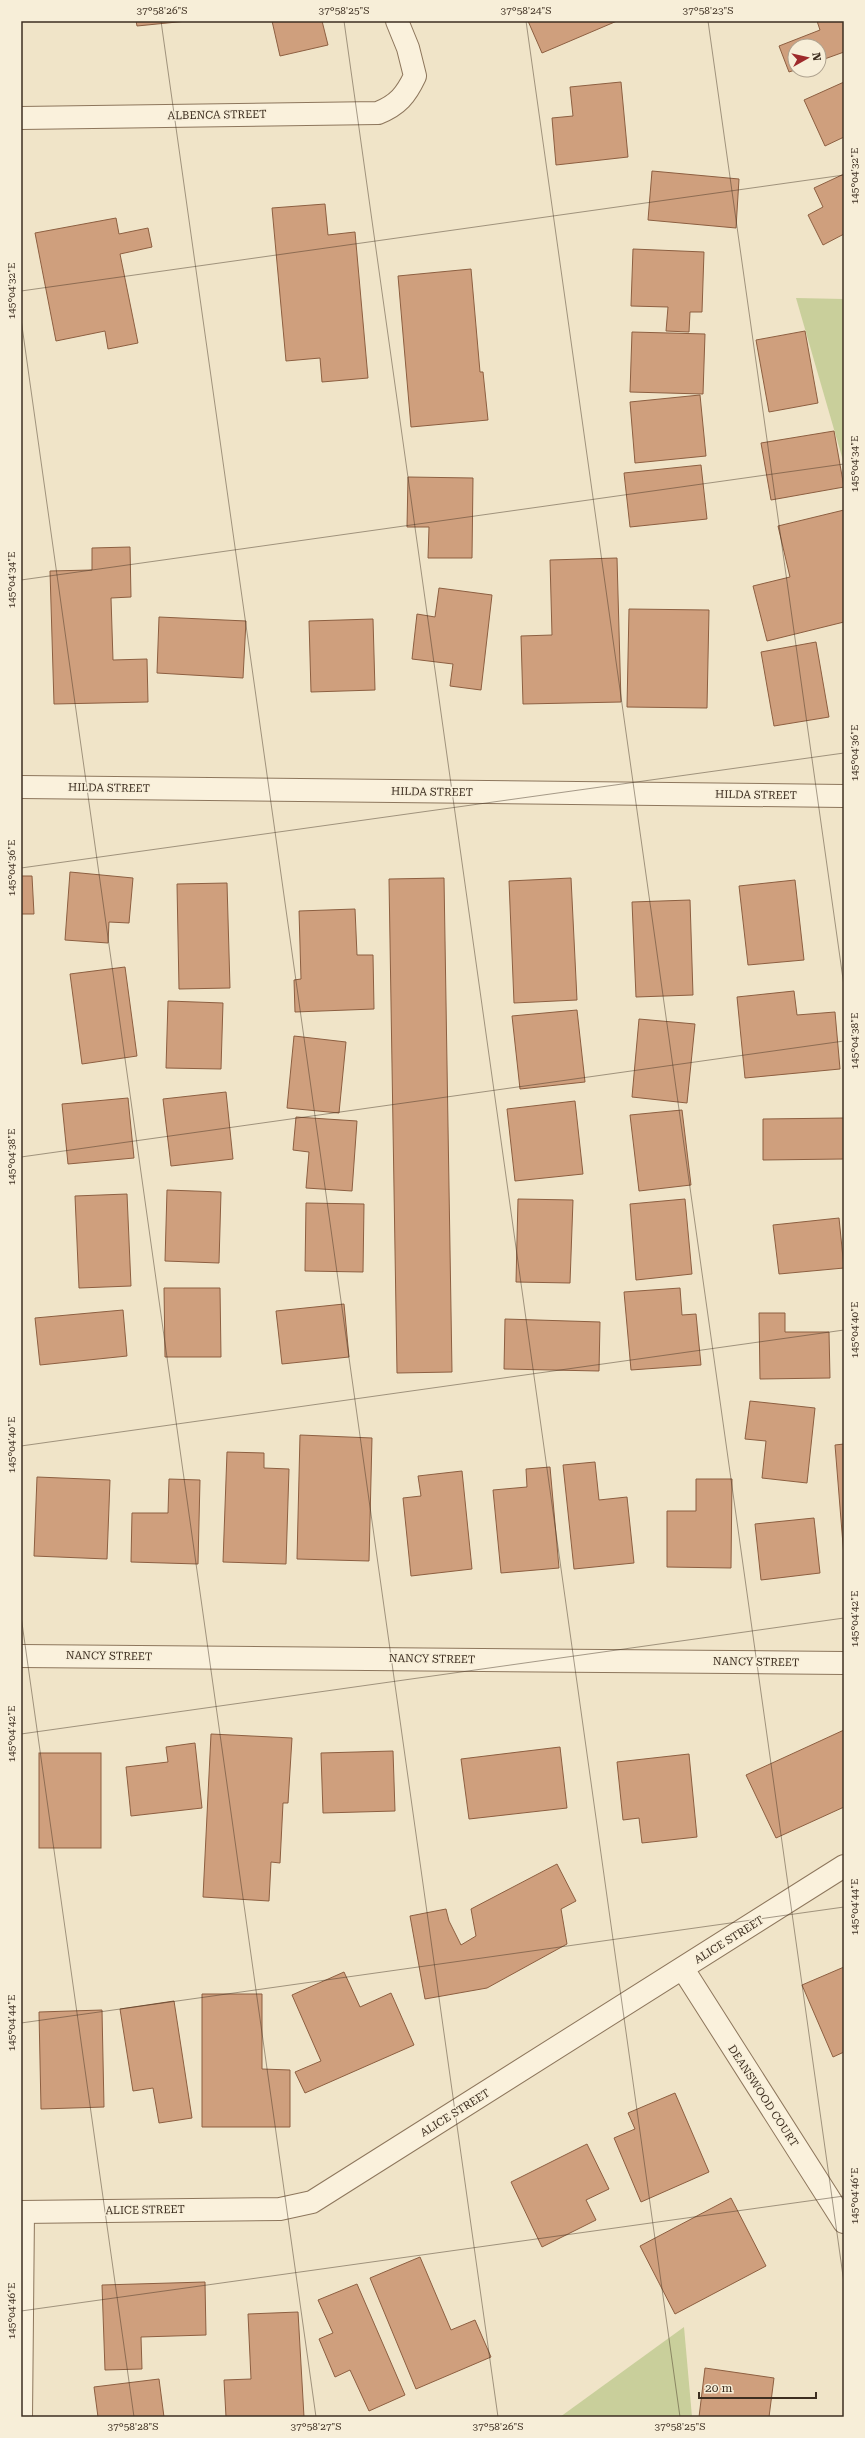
<svg xmlns="http://www.w3.org/2000/svg" width="865" height="2438" font-family="'Roboto Serif',serif">
<style>
.green{fill:#c9cf9b}
.building{fill:#cf9f7d;stroke:#8d5f41}
.lines{fill:none;stroke-linecap:round;stroke-linejoin:round}
.minor-casing{stroke:#8d765c;stroke-width:24}
.minor{stroke:#faf1dc;stroke-width:22}
.ticks{fill:none;stroke:#3d2e20;stroke-width:1;stroke-opacity:0.45}
.labels{text-anchor:middle;dominant-baseline:central;stroke-width:3;stroke-linejoin:round;paint-order:stroke}
.street-label{font-size:11px;fill:#3d2e20;stroke:#f7eed8}
.neatline{fill:none;stroke:#3d2e20;stroke-width:1.5}
.ticks-label{font-size:10px;text-anchor:middle;fill:#3d2e20}
</style>
<rect width="100%" height="100%" fill="#f0e4c8"/>
<g class="green">
<path d="M796,298L844,299V464Z"/>
<path d="M684,2327L692,2417H560Z"/>
</g>
<g class="building">
<path d="M136,21H187L137,26Z"/>
<path d="M272,21H322L328,45L280,56Z"/>
<path d="M528,21H617L542,53Z"/>
<path d="M817,21H844V52L819,61V46H795V70L789,72L779,46L820,30Z"/>
<path d="M621,82L628,157L556,165L552,118L573,116L570,87Z"/>
<path d="M844,82V137L825,146L804,100Z"/>
<path d="M652,171L739,179L736,228L648,220Z"/>
<path d="M844,174V234L823,245L808,215L823,207L814,188Z"/>
<path d="M325,204L328,235L355,232L368,378L322,382L320,358L286,361L272,208Z"/>
<path d="M116,218L119,234L148,228L152,247L120,254L138,343L108,349L105,331L56,341L35,233Z"/>
<path d="M633,249L704,252L702,312H690L689,332L666,331L668,307L631,306Z"/>
<path d="M471,269L480,372H483L488,420L411,427L398,276Z"/>
<path d="M805,331L818,403L769,412L756,340Z"/>
<path d="M632,332L705,334L703,394L630,392Z"/>
<path d="M700,395L706,456L635,463L630,402Z"/>
<path d="M834,431L844,487L771,500L761,443Z"/>
<path d="M701,465L707,519L630,527L624,473Z"/>
<path d="M408,477L473,478L472,558H428L429,527H407Z"/>
<path d="M844,510V622L767,641L753,586L790,577L778,526Z"/>
<path d="M130,547L131,597L111,598L113,660L147,659L148,702L54,704L50,571L92,570V548Z"/>
<path d="M617,558L621,702L523,704L521,636L552,635L550,560Z"/>
<path d="M439,588L492,595L481,690L450,686L453,664L412,659L417,614L435,617Z"/>
<path d="M629,609L709,610L707,708L627,707Z"/>
<path d="M159,617L246,621L243,678L157,673Z"/>
<path d="M373,619L375,690L311,692L309,621Z"/>
<path d="M816,642L829,717L774,726L761,652Z"/>
<path d="M70,872L133,878L129,923L109,922L108,943L65,940Z"/>
<path d="M21,876H32L34,914H21Z"/>
<path d="M444,878L452,1372L397,1373L389,879Z"/>
<path d="M571,878L577,1000L514,1003L509,881Z"/>
<path d="M795,880L804,960L748,965L739,886Z"/>
<path d="M227,883L230,988L179,989L177,884Z"/>
<path d="M690,900L693,995L636,997L632,902Z"/>
<path d="M355,909L357,955H373L374,1009L295,1012L294,980L301,979L299,911Z"/>
<path d="M125,967L137,1056L82,1064L70,974Z"/>
<path d="M794,991L797,1015L835,1012L840,1069L745,1078L737,997Z"/>
<path d="M168,1001L223,1003L221,1069L166,1068Z"/>
<path d="M577,1010L585,1082L520,1089L512,1016Z"/>
<path d="M639,1019L695,1024L687,1103L632,1097Z"/>
<path d="M294,1036L346,1042L339,1113L287,1108Z"/>
<path d="M226,1092L233,1159L171,1166L163,1099Z"/>
<path d="M128,1098L134,1158L68,1164L62,1104Z"/>
<path d="M575,1101L583,1174L515,1181L507,1109Z"/>
<path d="M682,1110L691,1185L639,1191L630,1115Z"/>
<path d="M296,1117L357,1121L352,1191L306,1188L309,1152L293,1150Z"/>
<path d="M844,1118V1159L763,1160V1119Z"/>
<path d="M167,1190L221,1192L219,1263L165,1261Z"/>
<path d="M127,1194L131,1286L79,1288L75,1196Z"/>
<path d="M518,1199L573,1200L570,1283L516,1282Z"/>
<path d="M685,1199L692,1274L636,1280L630,1204Z"/>
<path d="M306,1203L364,1204L363,1272L305,1271Z"/>
<path d="M839,1218L844,1268L779,1274L773,1225Z"/>
<path d="M164,1288H220L221,1357H165Z"/>
<path d="M680,1288L682,1315L696,1314L701,1365L631,1370L624,1292Z"/>
<path d="M344,1304L349,1357L282,1364L276,1311Z"/>
<path d="M123,1310L127,1356L40,1365L35,1318Z"/>
<path d="M759,1313H785V1332H829L830,1378L760,1379Z"/>
<path d="M505,1319L600,1322L599,1371L504,1369Z"/>
<path d="M750,1401L815,1408L807,1483L762,1478L766,1441L745,1439Z"/>
<path d="M300,1435L372,1438L369,1561L297,1559Z"/>
<path d="M844,1444V1557L835,1445Z"/>
<path d="M227,1452L264,1453V1468L289,1469L286,1564L223,1562Z"/>
<path d="M595,1462L599,1500L627,1497L634,1563L574,1569L563,1465Z"/>
<path d="M550,1467L559,1568L501,1573L493,1490L527,1487L526,1469Z"/>
<path d="M462,1471L472,1569L411,1576L403,1498L421,1496L418,1476Z"/>
<path d="M37,1477L110,1480L107,1559L34,1556Z"/>
<path d="M169,1479L200,1480L198,1564L131,1562L132,1513H168Z"/>
<path d="M696,1479H732L731,1568L667,1567V1511H696Z"/>
<path d="M814,1518L820,1573L761,1580L755,1524Z"/>
<path d="M844,1730V1807L776,1838L746,1775Z"/>
<path d="M211,1734L292,1738L288,1803H283L280,1863L271,1862L269,1901L203,1897Z"/>
<path d="M195,1743L202,1808L131,1816L126,1767L168,1762L166,1747Z"/>
<path d="M560,1747L567,1808L469,1819L461,1759Z"/>
<path d="M393,1751L395,1811L323,1813L321,1753Z"/>
<rect x="39" y="1753" width="62" height="95"/>
<path d="M689,1754L697,1837L642,1843L639,1818L623,1820L617,1762Z"/>
<path d="M557,1864L576,1901L561,1909L567,1944L487,1988L425,1999L410,1916L446,1909L449,1921L461,1945L476,1936L471,1909Z"/>
<path d="M844,1967V2052L833,2057L802,1985Z"/>
<path d="M344,1972L360,2007L391,1993L414,2045L305,2093L295,2072L321,2061L292,1995Z"/>
<path d="M202,1994H262V2069L290,2070V2127H202Z"/>
<path d="M174,2001L192,2118L159,2123L153,2088L133,2091L120,2009Z"/>
<path d="M102,2010L104,2107L41,2109L39,2012Z"/>
<path d="M675,2093L709,2172L641,2202L614,2138L635,2129L628,2113Z"/>
<path d="M587,2144L609,2189L586,2200L596,2220L542,2247L511,2182Z"/>
<path d="M731,2198L766,2266L675,2314L640,2246Z"/>
<path d="M420,2257L451,2330L475,2320L491,2357L416,2389L370,2278Z"/>
<path d="M205,2282L206,2335L141,2337L142,2369L105,2370L102,2285Z"/>
<path d="M357,2284L405,2395L369,2411L350,2370L335,2377L319,2339L333,2333L318,2300Z"/>
<path d="M298,2312L304,2417H226L224,2380L251,2379L248,2314Z"/>
<path d="M705,2368L774,2378L769,2417H699Z"/>
<path d="M159,2379L164,2417H98L94,2387Z"/>
</g>
<g class="lines">
<defs>
<g id="minor">
<path d="M21,118L378,113C398,105 406,95 415,76L408,48L397,21"/>
<path d="M21,787L844,796"/>
<path d="M21,1656L844,1663"/>
<path d="M683,1969L844,2222"/>
<path d="M21,2212L280,2209L312,2202L844,1866"/>
<path d="M21,2417L23,2212"/>
</g>
</defs>
<use href="#minor" class="minor-casing"/>
<use href="#minor" class="minor"/>
</g>
<path class="ticks" d="M161,21L498,2417M344,21L680,2417M526,21L844,2283M708,21L844,986M21,291L844,175M21,319L316,2417M21,580L844,464M21,868L844,753M21,1157L844,1041M21,1446L844,1330M21,1616L134,2417M21,1734L844,1618M21,2023L844,1907M21,2311L844,2196"/>
<g class="labels">
<g class="street-label">
<text transform="translate(217 115) rotate(-1)">ALBENCA STREET</text>
<text transform="translate(109 788) rotate(1)">HILDA STREET</text>
<text transform="translate(432 792) rotate(1)">HILDA STREET</text>
<text transform="translate(756 795) rotate(1)">HILDA STREET</text>
<text transform="translate(109 1656) rotate(1)">NANCY STREET</text>
<text transform="translate(432 1659) rotate(1)">NANCY STREET</text>
<text transform="translate(756 1662) rotate(1)">NANCY STREET</text>
<text transform="translate(729 1940) rotate(-32)">ALICE STREET</text>
<text transform="translate(763 2096) rotate(57)">DEANSWOOD COURT</text>
<text transform="translate(455 2113) rotate(-32)">ALICE STREET</text>
<text transform="translate(145 2210) rotate(-1)">ALICE STREET</text>
</g>
</g>
<rect width="865" height="2438" fill="none" stroke="#f7eed8" stroke-width="44"/>
<g transform="translate(807 58) rotate(82)"><circle r="19" fill="#f7eed8" stroke="#ada18e"/>
<path d="M0-3L7 15L0 10L-7 15Z" fill="#9e2a2b"/>
<text y="-6" font-size="11" font-weight="bold" text-anchor="middle" fill="#3d2e20">N</text>
</g>
<path d="M699 2392v6h117v-6" fill="none" stroke="#3d2e20" stroke-width="2"/>
<text x="705" y="2392" font-size="12" fill="#3d2e20" stroke="#f7eed8" stroke-width="3" paint-order="stroke">20 m</text>
<rect x="22" y="22" width="821" height="2394" class="neatline"/>
<g class="ticks-label">
<text x="162" y="14">37°58'26"S</text>
<text x="344" y="14">37°58'25"S</text>
<text x="526" y="14">37°58'24"S</text>
<text x="708" y="14">37°58'23"S</text>
<text transform="translate(854 176) rotate(-90)" y="4">145°04'32"E</text>
<text transform="translate(11 291) rotate(-90)" y="4">145°04'32"E</text>
<text transform="translate(854 464) rotate(-90)" y="4">145°04'34"E</text>
<text transform="translate(11 580) rotate(-90)" y="4">145°04'34"E</text>
<text transform="translate(854 753) rotate(-90)" y="4">145°04'36"E</text>
<text transform="translate(11 868) rotate(-90)" y="4">145°04'36"E</text>
<text transform="translate(854 1041) rotate(-90)" y="4">145°04'38"E</text>
<text transform="translate(11 1157) rotate(-90)" y="4">145°04'38"E</text>
<text transform="translate(854 1330) rotate(-90)" y="4">145°04'40"E</text>
<text transform="translate(11 1445) rotate(-90)" y="4">145°04'40"E</text>
<text transform="translate(854 1619) rotate(-90)" y="4">145°04'42"E</text>
<text transform="translate(11 1734) rotate(-90)" y="4">145°04'42"E</text>
<text transform="translate(854 1907) rotate(-90)" y="4">145°04'44"E</text>
<text transform="translate(11 2023) rotate(-90)" y="4">145°04'44"E</text>
<text transform="translate(854 2196) rotate(-90)" y="4">145°04'46"E</text>
<text transform="translate(11 2311) rotate(-90)" y="4">145°04'46"E</text>
<text x="133" y="2430">37°58'28"S</text>
<text x="316" y="2430">37°58'27"S</text>
<text x="498" y="2430">37°58'26"S</text>
<text x="680" y="2430">37°58'25"S</text>
</g>
</svg>
